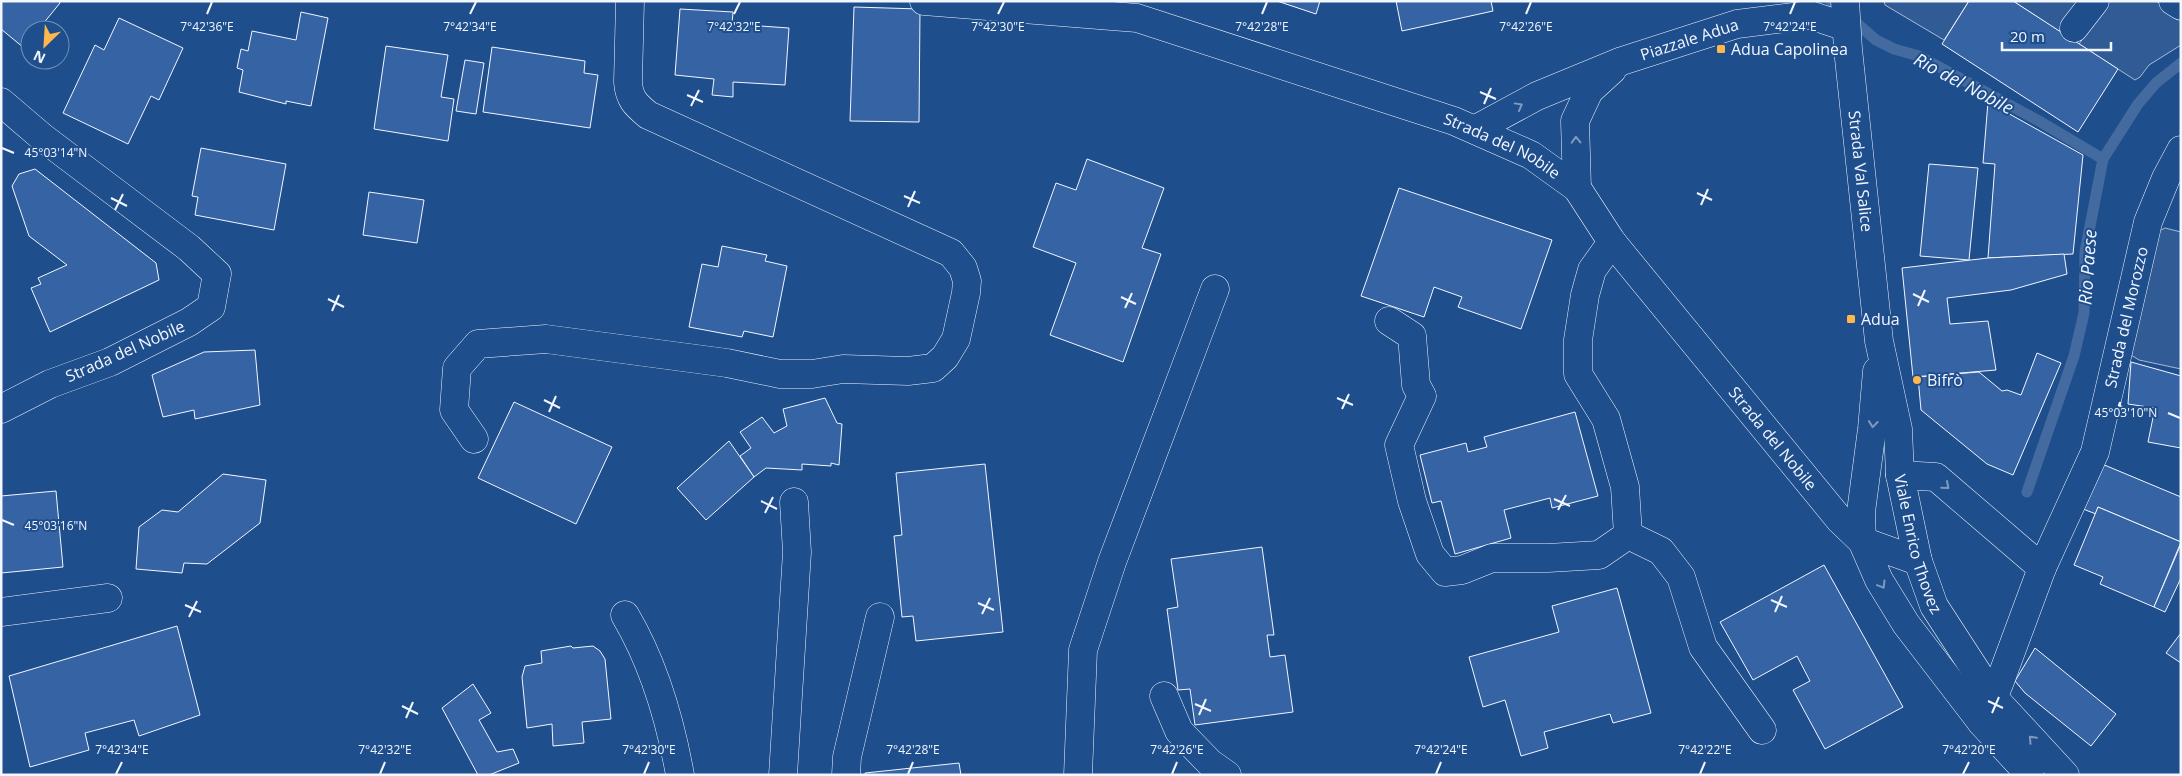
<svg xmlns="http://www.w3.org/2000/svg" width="2182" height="776" font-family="'Open Sans',sans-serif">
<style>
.green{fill:#305b95;stroke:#a8bbd7}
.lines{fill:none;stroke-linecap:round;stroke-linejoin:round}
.stream{stroke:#446ba0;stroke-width:11}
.building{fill:#3563a3;stroke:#f2f6ff}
.minor-casing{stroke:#f2f6ff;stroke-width:29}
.minor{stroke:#1f4e8c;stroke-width:28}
.wall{stroke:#f2f6ff;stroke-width:2.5}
.oneway{stroke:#7e9ac0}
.ticks{fill:none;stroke:#f2f6ff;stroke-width:2}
.poi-dot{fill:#ffb74d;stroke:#1f4e8c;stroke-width:2}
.labels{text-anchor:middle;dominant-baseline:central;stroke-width:4;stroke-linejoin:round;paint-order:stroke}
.street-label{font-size:16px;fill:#f2f6ff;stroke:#1f4e8c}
.poi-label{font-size:16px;fill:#f2f6ff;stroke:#1f4e8c;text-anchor:start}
.water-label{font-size:18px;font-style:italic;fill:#f2f6ff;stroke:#1f4e8c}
.ticks-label{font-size:12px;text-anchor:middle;fill:#f2f6ff;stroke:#1f4e8c;stroke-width:4;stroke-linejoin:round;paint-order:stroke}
</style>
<rect width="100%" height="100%" fill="#1f4e8c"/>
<g class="green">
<path d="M1884,1H1969L1944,40L1885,5Z"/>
<path d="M2013,1H2082L2059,31Z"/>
<path d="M2109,1H2156L2174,12L2181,20V45L2149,65L2140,77L2135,80L2079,44Z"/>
<path d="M2165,228L2181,232V369L2139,360L2131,355L2157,232Z"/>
</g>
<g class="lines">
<g class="stream">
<path d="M1831,1L1876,40L1894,49L1919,56L2039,121L2103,159"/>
<path d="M2027,492L2074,356L2084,313L2085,252L2103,159L2138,104L2156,83L2181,63"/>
</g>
</g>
<g class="building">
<path d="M1,1H59L60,3L38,30H30V40L24,48L1,29Z"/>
<path d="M1277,1H1320L1316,14Z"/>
<path d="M1396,1H1491L1493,11L1402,31Z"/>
<path d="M1969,1H2013L2118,69L2078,132L1942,44Z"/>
<path d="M854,7L920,9L919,122L850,121Z"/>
<path d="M680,9L733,12L732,24L789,28L785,85L733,82V97L712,95L714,79L675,75Z"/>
<path d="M301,12L328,18L311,106L286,101V104L239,92L243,70L237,68L241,49L248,51L252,31L296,40Z"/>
<path d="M119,18L183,48L159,100L151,96L128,144L63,113L95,45L104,50Z"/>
<path d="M386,46L448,55L441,97L454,99L448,141L374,129Z"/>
<path d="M492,47L585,61L584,73L598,75L590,128L483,112Z"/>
<path d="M465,60L484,63L476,114L456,111Z"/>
<path d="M1988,102L2083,155L2073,254L1988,258L1995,164L1983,163Z"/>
<path d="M201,148L286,164L274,230L195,215L198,197L192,196Z"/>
<path d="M1087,159L1164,188L1142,248L1161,254L1123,362L1050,335L1076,263L1033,247L1056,183L1076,190Z"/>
<path d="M1929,164L1978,168L1969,260L1920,256Z"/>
<path d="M35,169L156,263L159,280L50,332L31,288L41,284L38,278L67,265L29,236L12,186L19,174Z"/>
<path d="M1399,188L1552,240L1521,329L1458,307L1462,297L1434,287L1424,317L1361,296Z"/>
<path d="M369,192L424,200L417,243L363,235Z"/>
<path d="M722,246L767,255L765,261L787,266L773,337L744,331L742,337L689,327L702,264L718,267Z"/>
<path d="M2064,254L2067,274L2011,290L1947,298L1950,324L1988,321L1996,370L1913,377L1902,268L1988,258Z"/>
<path d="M255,350L260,405L195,419L194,410L163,417L152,375L204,352Z"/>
<path d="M2037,353L2061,363L2013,475L1987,464L1921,410L1918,377L1979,372L2002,391L2007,390L2021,395Z"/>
<path d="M2131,362L2181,376V448L2148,442L2155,408L2128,404Z"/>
<path d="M825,398L837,423L842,424L839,465L831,463V466L802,464V470L766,468L754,477L740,456L751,448L740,432L762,417L774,433L787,426L783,409Z"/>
<path d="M514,402L612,447L576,524L478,478Z"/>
<path d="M1575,412L1598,496L1552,508L1550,498L1504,510L1511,538L1455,554L1441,501L1432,503L1420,455L1466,443L1468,452L1487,447L1484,437Z"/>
<path d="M729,441L754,477L706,520L677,488Z"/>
<path d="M985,464L1003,632L916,641L913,616L902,617L894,536L902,535L896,473Z"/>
<path d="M2102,464L2181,497V542L2098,507L2096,514L2083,509Z"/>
<path d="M223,474L266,480L260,523L207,564L184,563L182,573L136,569L139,527L162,510L178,512Z"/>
<path d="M56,491L63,567L1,573V496Z"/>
<path d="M2098,507L2181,542L2154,607L2100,584L2103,577L2074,565Z"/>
<path d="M2181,544V578L2165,612L2154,607Z"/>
<path d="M1262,547L1274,635H1267L1270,657L1285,655L1293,712L1195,725L1190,689L1178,690L1167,609L1178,607L1171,559Z"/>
<path d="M1824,565L1903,707L1825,749L1793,690L1810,681L1797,656L1753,680L1720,622Z"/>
<path d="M1617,588L1651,713L1613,723L1610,714L1544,732L1548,748L1521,756L1505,700L1483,707L1469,657L1559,632L1552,606Z"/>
<path d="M177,626L200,715L139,736L134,720L85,733L89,750L30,767L9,676Z"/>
<path d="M2181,633V663L2166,653Z"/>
<path d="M571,646L573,648L593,646L600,651L605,659L611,719L582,722L584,743L553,746L552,724L527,728L522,677L525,666L542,663L541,651Z"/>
<path d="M2035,648L2116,714L2091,746L2025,693L2015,681Z"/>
<path d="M473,684L491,713L479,720L497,752L513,749L519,763L489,775H478L442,708Z"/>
<path d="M959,763L961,775H865V773Z"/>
</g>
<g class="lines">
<defs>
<g id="minor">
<path id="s1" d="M924,1L1137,18L1454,121L1531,155L1577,188L1612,242L1840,520L1862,541L1918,561"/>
<path id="s2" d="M1845,1L1848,49L1879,341L1898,429L1900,475L1918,561L1934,606L1993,697L2065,775"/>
<path d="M2173,1L2181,6"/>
<path d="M2074,28L2095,1"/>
<path d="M1,102L42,137L189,248L217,274L211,307L189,322L110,362L50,384L1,409"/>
<path id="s3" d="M1476,129L1537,96L1622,61L1737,24L1810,15L1846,27"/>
<path d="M1577,188L1575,121L1589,91L1612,70"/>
<path d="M1389,321L1412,336L1416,385L1422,396L1399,445L1412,501L1430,554L1445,572L1462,570L1492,558H1548L1599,555L1628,535L1625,487L1606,419L1578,374V340L1585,295L1592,270L1612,242"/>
<path d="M1877,371L1872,429L1861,512L1862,541L1879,580L1906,624L1982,723L2030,775"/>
<path d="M474,439L454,410L457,368L478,344L546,339L727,363L780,374H812L843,369L908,371L933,368L945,357L956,339L966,293L967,281L963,268L951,253L648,115C636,105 629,99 628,82L630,1"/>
<path d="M1900,475L1936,477L2042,568"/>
<path d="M1628,535L1661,551L1681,577L1703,647L1762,730"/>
<path d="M1,612L108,598"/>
<path d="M625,615C654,664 670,719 680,775"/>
<path d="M1164,696L1179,731L1210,763L1227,775"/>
<path id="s4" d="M1982,723L1999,684L2042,568L2095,452L2148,222L2166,178L2181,150"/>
<path d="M783,775L797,552L794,502"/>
<path d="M846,775L847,757L880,617"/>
<path d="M1078,775L1083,650L1112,562L1215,289"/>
</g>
</defs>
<use href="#minor" class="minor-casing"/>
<use href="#minor" class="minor"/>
<path class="wall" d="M2120,403L2119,406L2137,413"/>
</g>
<defs><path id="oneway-chevron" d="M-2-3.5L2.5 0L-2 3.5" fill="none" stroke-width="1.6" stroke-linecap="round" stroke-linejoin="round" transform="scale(1.25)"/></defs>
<g class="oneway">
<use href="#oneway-chevron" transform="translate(1519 106) rotate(-29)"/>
<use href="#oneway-chevron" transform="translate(1576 140) rotate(-91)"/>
<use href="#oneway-chevron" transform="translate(1873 424) rotate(96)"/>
<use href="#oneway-chevron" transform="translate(1946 486) rotate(41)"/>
<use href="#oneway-chevron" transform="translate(1882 585) rotate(59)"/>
<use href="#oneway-chevron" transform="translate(2032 739) rotate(-133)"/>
</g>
<path class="ticks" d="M207,14L212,2M470,14L476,2M734,14L740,2M998,14L1004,2M1262,14L1267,2M1526,14L1531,2M1790,14L1795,2M1480,92L1496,99M687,95L703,102M1484,104L1491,88M691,106L699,90M2,148L14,153M1697,193L1712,200M904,196L920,203M111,198L127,206M1701,205L1708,189M908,207L915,191M115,210L123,194M1913,294L1929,302M1121,297L1136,304M328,299L344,307M1918,306L1925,290M1125,308L1132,293M332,311L339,295M1337,398L1353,405M544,400L560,408M1342,409L1349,394M549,412L556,396M2168,413L2180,418M1554,499L1570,506M761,501L777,509M1558,510L1566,495M765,513L773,497M2,520L14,525M1771,600L1787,607M978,603L994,610M185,605L201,612M1775,612L1782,596M982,614L990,598M189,617L197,601M1988,701L2003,708M1195,704L1211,711M402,706L418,714M1992,713L1999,697M1199,715L1206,699M406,718L413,702M116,774L122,762M380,774L385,762M644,774L649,762M908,774L913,762M1172,774L1177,762M1436,774L1441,762M1700,774L1705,762M1963,774L1969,762"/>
<g class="poi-dot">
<rect x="1716" y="44" width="10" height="10" rx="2.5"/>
<rect x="1846" y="314" width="10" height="10" rx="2.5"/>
<circle cx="1917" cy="380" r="5"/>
</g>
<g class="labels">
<g class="street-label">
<text stroke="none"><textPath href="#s3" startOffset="232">Piazzale Adua</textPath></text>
<text stroke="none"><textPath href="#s1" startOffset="601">Strada del Nobile</textPath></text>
<text stroke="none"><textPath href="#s2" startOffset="171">Strada Val Salice</textPath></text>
<text stroke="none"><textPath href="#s4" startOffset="432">Strada del Morozzo</textPath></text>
<text transform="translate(125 351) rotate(-24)">Strada del Nobile</text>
<text stroke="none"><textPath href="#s1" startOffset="1006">Strada del Nobile</textPath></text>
<text stroke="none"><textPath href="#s2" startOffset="549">Viale Enrico Thovez</textPath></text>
</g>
<g class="poi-label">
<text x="1731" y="49">Adua Capolinea</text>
<text x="1861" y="319">Adua</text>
<text x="1927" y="380">Bifrò</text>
</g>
<g class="water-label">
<text transform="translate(1964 83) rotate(28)">Rio del Nobile</text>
<text transform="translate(2087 267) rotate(-86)">Rio Paese</text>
</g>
</g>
<g class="ticks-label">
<text x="207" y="31">7°42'36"E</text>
<text x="470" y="31">7°42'34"E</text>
<text x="734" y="31">7°42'32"E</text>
<text x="998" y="31">7°42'30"E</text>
<text x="1262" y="31">7°42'28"E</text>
<text x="1526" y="31">7°42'26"E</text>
<text x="1790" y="31">7°42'24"E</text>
<text x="56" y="157">45°03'14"N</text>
<text x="2126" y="417">45°03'10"N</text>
<text x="56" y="530">45°03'16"N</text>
<text x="122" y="754">7°42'34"E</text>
<text x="385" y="754">7°42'32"E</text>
<text x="649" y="754">7°42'30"E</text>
<text x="913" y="754">7°42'28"E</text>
<text x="1177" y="754">7°42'26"E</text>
<text x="1441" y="754">7°42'24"E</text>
<text x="1705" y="754">7°42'22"E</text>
<text x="1969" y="754">7°42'20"E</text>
</g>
<rect width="2182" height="776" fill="none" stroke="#f2f6ff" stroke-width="5"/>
<g transform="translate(45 45) rotate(205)"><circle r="24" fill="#1f4e8c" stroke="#7391ba"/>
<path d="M0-4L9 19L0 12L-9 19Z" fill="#ffb74d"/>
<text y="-8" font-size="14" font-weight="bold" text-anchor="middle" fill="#f2f6ff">N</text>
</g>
<path d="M2002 42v8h109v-8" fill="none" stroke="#f2f6ff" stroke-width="2.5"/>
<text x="2010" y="42" font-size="15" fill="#f2f6ff" stroke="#1f4e8c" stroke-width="4" paint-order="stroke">20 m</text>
</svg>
